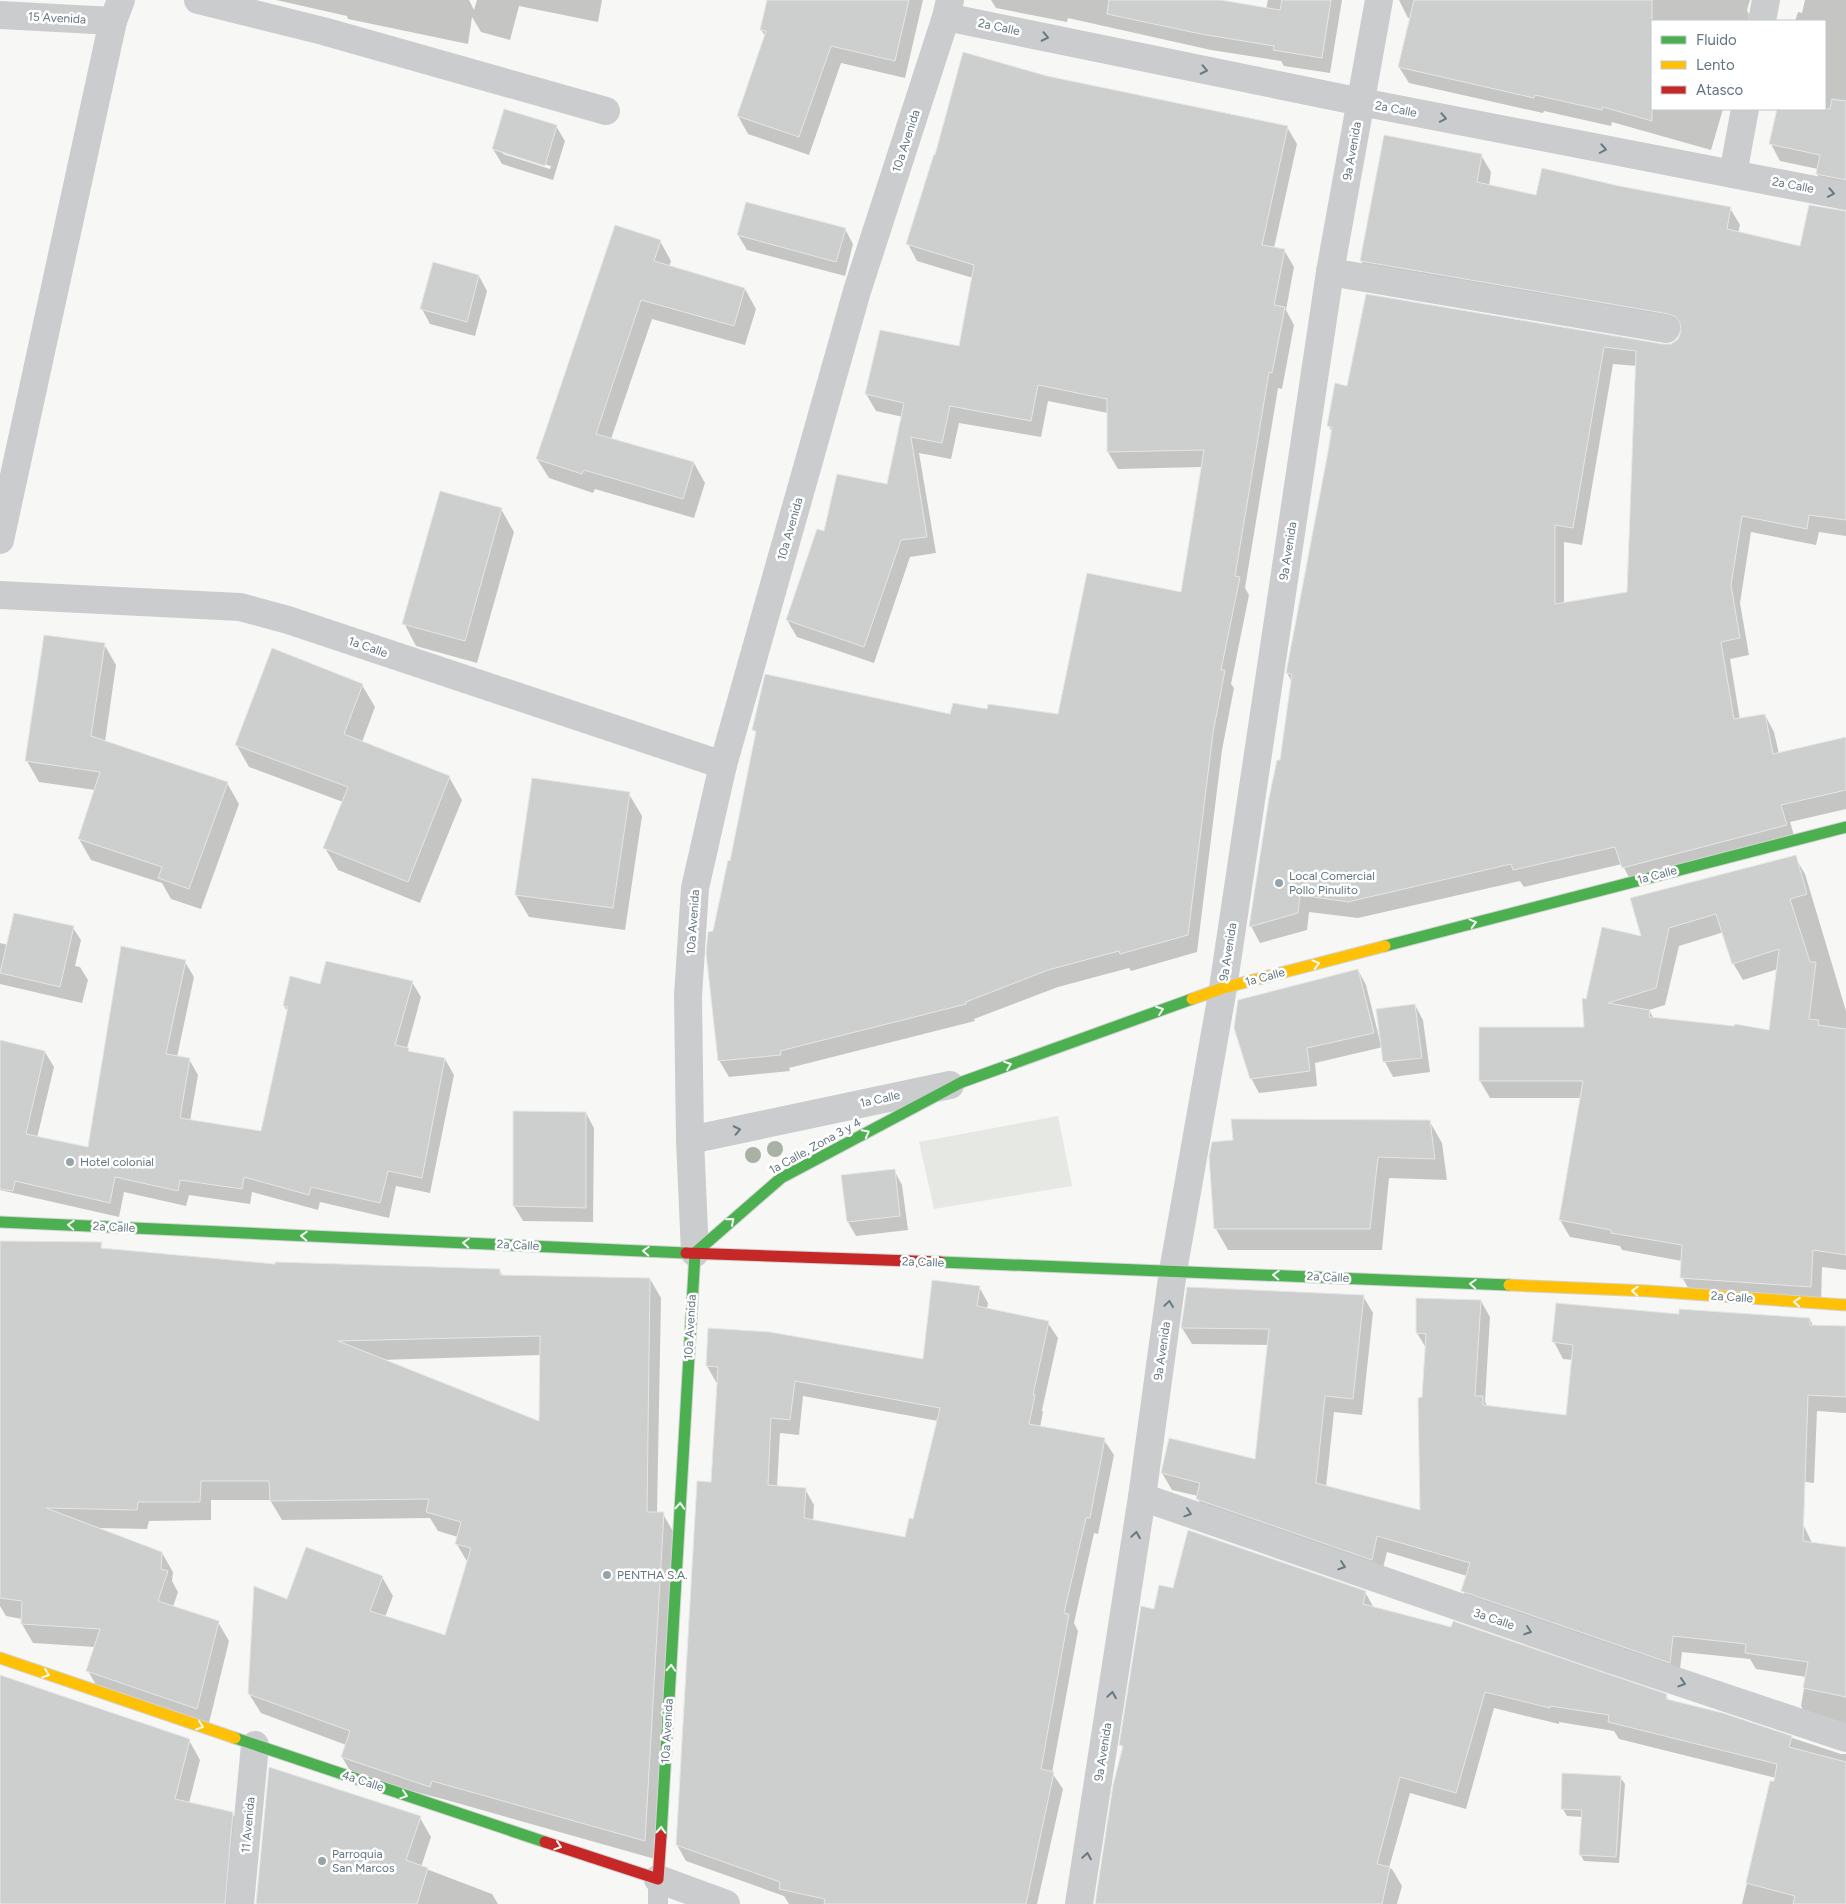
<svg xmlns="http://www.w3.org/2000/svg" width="1846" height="1904" font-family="Figtree,sans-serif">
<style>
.green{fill:#e6e9e3}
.shadow{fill:#0003;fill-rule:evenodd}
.building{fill:#cdcfcf;stroke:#e6e6e6;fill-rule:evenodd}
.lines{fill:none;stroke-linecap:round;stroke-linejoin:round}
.fast-casing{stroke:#d2d4d4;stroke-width:13}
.slow-casing{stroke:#d2d4d4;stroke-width:13}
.jam-casing{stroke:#d2d4d4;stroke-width:13}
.lane{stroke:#cbcccd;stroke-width:20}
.street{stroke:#cbcccd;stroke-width:28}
.fast{stroke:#4caf50;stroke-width:11}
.slow{stroke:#ffc107;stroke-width:11}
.jam{stroke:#c62828;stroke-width:11}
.tree{fill:#a8b1a4}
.oneway{stroke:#677a84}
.oneway2{stroke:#f6fbf6}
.poi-dot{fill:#96a3a9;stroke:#fff;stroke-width:2}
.labels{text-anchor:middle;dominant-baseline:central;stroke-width:5;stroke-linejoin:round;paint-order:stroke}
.street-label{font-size:12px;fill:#627680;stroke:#fff}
.poi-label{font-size:12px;fill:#627680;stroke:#fff;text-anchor:start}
</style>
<rect width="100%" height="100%" fill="#f7f7f6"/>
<path class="green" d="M1058,1116L1072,1186L934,1209L919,1142Z"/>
<g class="shadow">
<path d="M276,0H469L474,10L477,0H602L598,22L519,6L510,40L481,32L472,17L468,44L348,19L347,16Z"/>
<path d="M768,0H923L905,78L841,63L809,155L748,134L738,116L766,37L761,30Z"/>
<path d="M991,0H1213L1266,9L1268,0H1342L1330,73L1284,66L1281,61L1211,50L1068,18L1067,22L996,8Z"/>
<path d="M1399,0H1750L1747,10L1749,15L1748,21H1652V109H1723L1711,150L1612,122L1611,126L1544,111L1543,113L1409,83L1399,67L1411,18H1408Z"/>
<path d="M1805,0H1846V195L1827,191L1817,174L1818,169L1780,161L1771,144L1777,112L1775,109H1825V21H1795L1798,12L1802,13Z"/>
<path d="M1046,77L1287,127L1297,144L1274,248L1284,250L1294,267L1286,310L1294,325L1282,389L1278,388L1245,588L1249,595L1231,684L1234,688L1222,750L1197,952L1131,971L1129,968L1058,987L974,1019L975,1021L789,1068L790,1071L729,1077L719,1060L714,933L731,862L756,734L754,730L951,716L988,711L1059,715L1182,594L1202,467L1118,469L1108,452V413L1048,401L1041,437L959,423L951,459L919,453L936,553L910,557L874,663L797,637L787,620L825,533L888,486L903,417L876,411L866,394L960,347L973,278L917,261L908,244Z"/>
<path d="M556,126L565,141L553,180L502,164L493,149ZM503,152L551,166L550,169L503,154Z"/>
<path d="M1481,155L1491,172L1489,186L1537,197L1619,187L1730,208L1740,225L1738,233L1801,247L1846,212V536L1819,532L1816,545L1751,532L1740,603L1749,655L1730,659L1740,720L1765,715L1774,732L1779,754L1846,739V809L1790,822L1796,842L1633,885L1622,864L1524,887L1520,881L1358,918L1309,912L1307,930L1260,943L1251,926L1281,762L1292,682L1287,673L1332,433L1329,426L1348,387L1367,295L1663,346L1671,345L1679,340L1682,332L1371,278L1361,261ZM1613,364L1637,366L1629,593L1564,604V542L1582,545Z"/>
<path d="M845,229L853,244L845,276L747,250L738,235Z"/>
<path d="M660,241L671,261L669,267L745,289L756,309L745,345L652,319L611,439L694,463L705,483L694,518L595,489L593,493L549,478L537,459Z"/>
<path d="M479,276L487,291L475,336L430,324L422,309Z"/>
<path d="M501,509L514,532L477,663L416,646L404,623Z"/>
<path d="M104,644L116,665L105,742L227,783L239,804L201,909L171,899L162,883L91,860L79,839L95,790L39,782L27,761Z"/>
<path d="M362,685L375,707L362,742L449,777L462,800L420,903L338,870L325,848L343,802L249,767L236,744Z"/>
<path d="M629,794L642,816L625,930L529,917L516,895Z"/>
<path d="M1795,857L1805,874L1846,1011V1270L1822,1267L1821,1304L1692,1295L1682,1277V1261L1622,1250L1620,1246L1570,1237L1560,1220L1581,1098H1490L1480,1081L1586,1029L1587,1000L1643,937ZM1724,932L1733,963L1743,980L1778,969L1770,1032L1654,1019L1649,1010L1665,1005L1679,946Z"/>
<path d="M73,928L81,940L75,966L80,967L88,980L82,1003L0,984V943L8,945Z"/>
<path d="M185,962L194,977L177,1057L189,1059L198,1075L190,1121L262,1133L288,1012L284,1006L321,986L412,982L421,997L407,1048L410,1053L445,1059L454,1075L430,1193L396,1186L389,1218L320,1202L318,1210L252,1192L250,1204L189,1195L186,1206L124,1192L119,1217L0,1190V1050L45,1052L54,1067L37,1138L89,1148Z"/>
<path d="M1358,970L1366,985L1380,1041L1415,1005L1423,1020L1430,1072L1393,1077L1385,1062L1383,1047L1315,1063L1317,1086L1259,1093L1251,1078Z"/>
<path d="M515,1113H586L594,1128L593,1222L523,1221L514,1206Z"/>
<path d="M1430,1122L1442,1143L1447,1180L1389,1178L1382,1250H1228L1216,1229L1211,1156Z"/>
<path d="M894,1170L902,1185L908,1230L856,1236L848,1222Z"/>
<path d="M0,1258L499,1270L503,1276L650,1279L661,1298L657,1513L663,1514L674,1533L655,1859L443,1799L353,1776L342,1757L346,1745L261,1713L249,1694L287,1600L382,1577L393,1596L385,1617L446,1637L468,1563L456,1543L458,1537L438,1531L430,1518L282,1520L270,1500H211V1520L149,1521L147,1529L96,1528L162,1553L173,1572L172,1581L178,1592L173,1607L218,1622L229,1641L208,1727L99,1690L88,1671L95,1647L33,1643L22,1624V1619L6,1616L0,1606ZM541,1355L540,1423L380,1360Z"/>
<path d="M979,1287L988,1303L987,1309L1048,1323L1058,1338L1042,1410L1043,1412L1040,1427L1104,1440L1114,1455L1098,1534L1094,1533L1074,1623L1078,1631L1052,1773L1063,1789L1037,1904H789L784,1896L686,1861L677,1845L712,1483L718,1382H716L707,1366L924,1360ZM803,1396L938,1421L914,1521L906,1539L813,1521L814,1505L805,1489L777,1487L780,1433L799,1435Z"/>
<path d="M1363,1296L1373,1313L1362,1415L1334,1412L1326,1487L1421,1512L1423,1399L1426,1348L1417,1333L1481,1301L1490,1317L1485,1402L1488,1407L1567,1417L1573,1360L1563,1359L1554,1342L1681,1316L1810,1319L1813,1326L1846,1327V1413L1817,1411L1814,1483L1798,1481L1803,1524L1812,1543L1846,1549V1734L1810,1722L1801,1706L1806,1677L1756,1669L1750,1659L1682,1652L1679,1678L1472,1608L1463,1591L1467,1576L1387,1552L1381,1576L1207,1516L1198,1499V1496L1172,1490L1162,1473L1256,1461L1269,1345L1192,1344L1182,1328Z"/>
<path d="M1174,1589L1365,1592L1374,1608L1666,1695L1669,1701L1723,1715L1841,1754H1846V1904H1742L1771,1782L1776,1783V1778L1619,1739L1614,1731L1559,1722V1724L1494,1708L1466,1809L1410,1793L1389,1868L1392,1869L1402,1886L1397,1904H1096L1123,1749L1121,1745L1155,1610Z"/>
<path d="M0,1676L189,1740L200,1760L189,1803L232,1813L243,1832L237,1904H0Z"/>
<path d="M1564,1775L1620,1777L1625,1784L1619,1863L1584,1861L1580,1854L1583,1817L1567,1816L1563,1809Z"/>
<path d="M420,1818L431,1837L421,1867L492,1894L498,1904H257Z"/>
</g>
<g class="building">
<path d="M767,0H909L895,61L831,46L799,137L737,116L766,31L760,30Z"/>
<path d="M1109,0H1221L1280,10L1282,0H1331L1322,58L1273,50L1274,46L1201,34L1107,14Z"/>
<path d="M1414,0H1652V121L1603,107L1602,110L1535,95L1534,98L1398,67Z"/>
<path d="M963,52L1047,76L1288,126L1262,245L1285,249L1274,305L1285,307L1272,373L1269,372L1235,576L1240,577L1221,670H1225L1213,733L1188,935L1120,954L1119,951L1048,970L966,1002V1004L780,1051L781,1055L718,1061L706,953L708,932L713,931L728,860L730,861L756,731L752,730L765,674L950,714L953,703L987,709L988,704L1058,714L1087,573L1181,592L1204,450L1107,452V399L1038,385L1031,421L950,406L942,443L911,437L927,537L901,540L864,647L786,620L817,529L824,531L837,474L887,484L904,403L865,394L880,330L959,346L974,265L906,244L934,154L935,155Z"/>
<path d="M1832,99L1846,101V180L1816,174L1820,155L1769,144L1777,109H1830Z"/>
<path d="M504,109L557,125L545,166L492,149Z"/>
<path d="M1384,135L1482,154L1477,182L1536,195L1542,168L1619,186L1731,207L1727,229L1800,246L1809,205L1846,211V520L1809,515L1807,529L1742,516L1731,585L1740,638L1721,642L1734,719L1765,714L1773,754L1846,737V790L1781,805L1787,825L1622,868L1615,847L1513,870L1511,864L1348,902L1300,895L1298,913L1249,927L1269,798L1277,760H1280L1292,674L1286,673L1328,452L1332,427L1327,426L1335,383L1347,386L1366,294L1663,344H1671L1678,339L1681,331L1680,323L1676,317L1669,314L1360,261ZM1604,347L1636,351L1627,592L1555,604V525L1573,528Z"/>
<path d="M746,202L846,228L836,262L737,235Z"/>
<path d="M615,225L661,240L654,261L745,288L734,326L641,300L596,434L694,462L683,499L584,470L582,474L536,459Z"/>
<path d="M433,262L479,275L467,322L420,309Z"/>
<path d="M440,491L502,508L465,641L402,624Z"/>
<path d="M44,635L105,643L91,736L228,782L189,889L158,878L162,867L78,839L100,772L25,761Z"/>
<path d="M272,648L363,684L344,734L450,776L408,882L323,848L348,787L235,745Z"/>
<path d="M532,778L630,792L613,908L515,895Z"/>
<path d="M1796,855L1807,894L1790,899L1810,962H1816L1809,1019L1819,1020L1818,1025L1846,1029V1255L1813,1250L1811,1287L1680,1278L1682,1245L1611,1233V1230L1559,1220L1583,1081H1479V1027H1584L1582,998L1586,999L1602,927L1641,936L1630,898ZM1716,914L1732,964L1779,949L1769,1030L1735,1024L1734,1026L1649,1017L1650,1010L1608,1003L1656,988L1669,928Z"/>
<path d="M14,913L74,926L60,987L0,973Z"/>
<path d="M121,946L186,960L166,1054L190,1058L180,1118L261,1131L288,1007L283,1006L290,976L320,984L326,961L413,981L395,1045L409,1048L408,1051L445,1058L422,1178L388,1171L380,1203L311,1187L309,1195L244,1177L242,1189L180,1180L178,1191L115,1177L110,1203L15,1181L13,1191L0,1189V1040L45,1051L26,1134L88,1147Z"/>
<path d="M1358,969L1374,1033L1307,1048L1310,1071L1250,1079L1234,1028L1238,1000Z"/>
<path d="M1415,1004L1422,1058L1383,1062L1376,1009Z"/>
<path d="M513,1111L586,1112V1208L513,1206Z"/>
<path d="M1231,1119L1430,1120L1435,1159L1378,1157L1370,1229H1214L1209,1156L1212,1142L1233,1140Z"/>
<path d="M895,1169L900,1216L847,1222L841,1175Z"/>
<path d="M0,1241L102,1242L101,1248L275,1264V1262L500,1269V1275L650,1278L647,1512H664L645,1841L432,1781L430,1787L341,1757L350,1731L248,1694L254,1586L287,1599L306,1547L383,1576L370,1611L445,1635L471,1548L455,1544L461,1522L426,1512L429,1499L270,1501L269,1481H201L200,1502H138L137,1510L46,1508L162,1552L161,1569L168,1571L158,1601L219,1621L197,1709L86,1671L100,1629L21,1624L22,1601L0,1598ZM540,1336L539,1421L338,1341Z"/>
<path d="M932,1280L980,1286L977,1306L1049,1321L1033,1395H1035L1029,1424L1105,1438L1090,1518H1086L1064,1613L1069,1614L1041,1769L1054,1772L1026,1904H824L825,1899L779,1889L780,1882L676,1845L697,1481L711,1482L718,1367L706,1366L708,1328L770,1332L923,1359ZM795,1381L940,1408L913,1519L909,1518L905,1537L804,1518L806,1488L768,1485L771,1418L790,1420Z"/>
<path d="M1187,1287L1364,1295L1353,1399L1325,1396L1316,1483L1420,1510L1418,1398L1422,1397L1426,1334L1416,1333V1298L1481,1300L1475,1396H1483V1405L1566,1415L1573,1345L1552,1342L1556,1303L1679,1314V1309L1810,1318V1325L1846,1326V1397L1808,1395L1803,1541L1846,1547V1697L1803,1688L1808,1662L1745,1653L1746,1644L1673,1636L1670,1663L1461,1591L1470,1563L1377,1536L1372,1560L1196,1499L1200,1483L1161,1473L1169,1438L1255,1459L1269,1329L1181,1328Z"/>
<path d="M1188,1530L1366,1591L1363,1604L1451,1627L1453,1621L1667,1694L1666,1699L1723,1713L1792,1736L1789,1747L1846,1762V1904H1793L1795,1896L1746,1883L1770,1781H1774L1777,1764L1608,1722L1609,1715L1550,1706V1708L1485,1692L1456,1793L1400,1777L1377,1864L1390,1867L1382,1904H1095L1113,1785L1123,1746L1119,1745L1141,1606L1154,1609L1159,1585L1173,1588Z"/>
<path d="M0,1675L190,1739L175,1799L233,1812L225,1904H0Z"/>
<path d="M269,1767L421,1816L406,1860L428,1868L417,1904H256Z"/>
<path d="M1562,1773L1621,1776L1616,1857L1579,1855L1582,1810L1561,1809Z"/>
</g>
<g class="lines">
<defs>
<g id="fast">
<path d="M1385,946L1846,827"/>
<path d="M0,1222L686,1253"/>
<path d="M695,1253L781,1178L962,1082L1192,999"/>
<path d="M940,1262L1509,1285"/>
<path d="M235,1738L545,1842"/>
<path d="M661,1836L695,1253"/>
</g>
<g id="slow">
<path d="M1192,999L1223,988L1385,946"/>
<path d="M1509,1285L1649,1291L1846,1305"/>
<path d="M0,1658L235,1738"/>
</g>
<g id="jam">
<path d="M686,1253L940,1262"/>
<path d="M545,1842L658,1879L661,1836"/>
</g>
</defs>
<use href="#fast" class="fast-casing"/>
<use href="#slow" class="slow-casing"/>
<use href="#jam" class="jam-casing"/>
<path class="lane" d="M658,1879V1904"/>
<g class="street">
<path d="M198,0L323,31L606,111"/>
<path d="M0,15L113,21"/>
<path d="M946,17L1361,102L1846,196"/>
<path d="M1762,21L1766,0"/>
<path d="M1733,174L1745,109"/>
<path d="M1330,272L1666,329"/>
<path d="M0,540L113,21L121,0"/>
<path d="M0,595L240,607L288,620L723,765"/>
<path d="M690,1140L950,1085"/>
<path d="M695,1253L690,1140L688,996L695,888L723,765L857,291L946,17L950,0"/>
<path d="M1142,1497L1601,1656L1846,1738"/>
<path d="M658,1879L726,1904"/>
<path d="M240,1904L255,1745"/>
<path d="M1079,1904L1142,1497L1173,1271L1223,988L1330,272L1379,0"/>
</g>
<use href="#fast" class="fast"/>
<use href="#slow" class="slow"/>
<use href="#jam" class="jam"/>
</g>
<g class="tree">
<circle cx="775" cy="1149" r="8"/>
<circle cx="753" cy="1155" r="8"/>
</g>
<defs><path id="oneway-chevron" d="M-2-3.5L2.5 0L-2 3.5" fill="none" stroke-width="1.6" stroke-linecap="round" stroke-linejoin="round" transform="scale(1.25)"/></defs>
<g class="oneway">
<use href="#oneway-chevron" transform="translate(1045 37) rotate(12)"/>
<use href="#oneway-chevron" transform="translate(1204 70) rotate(12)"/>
<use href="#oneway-chevron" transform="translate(1443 118) rotate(11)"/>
<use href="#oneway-chevron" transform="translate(1603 149) rotate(11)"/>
<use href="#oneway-chevron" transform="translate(1831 193) rotate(11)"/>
<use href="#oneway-chevron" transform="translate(737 1130) rotate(-12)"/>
<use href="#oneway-chevron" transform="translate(1169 1304) rotate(-82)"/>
<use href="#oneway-chevron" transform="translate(1188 1513) rotate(19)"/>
<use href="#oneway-chevron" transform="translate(1136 1535) rotate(-81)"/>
<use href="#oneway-chevron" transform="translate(1342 1566) rotate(19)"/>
<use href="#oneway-chevron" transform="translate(1528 1631) rotate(19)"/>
<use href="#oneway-chevron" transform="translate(1682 1683) rotate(18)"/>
<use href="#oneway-chevron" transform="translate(1112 1695) rotate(-81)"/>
<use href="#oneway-chevron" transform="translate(1087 1856) rotate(-81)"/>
</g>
<g class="oneway2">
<use href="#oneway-chevron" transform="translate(1473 923) rotate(-15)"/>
<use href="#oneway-chevron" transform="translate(1316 964) rotate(-15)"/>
<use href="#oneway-chevron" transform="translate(1160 1010) rotate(-20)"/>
<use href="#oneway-chevron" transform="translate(1008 1065) rotate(-20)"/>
<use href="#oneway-chevron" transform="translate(866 1133) rotate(-28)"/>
<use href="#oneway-chevron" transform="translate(731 1221) rotate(-41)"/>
<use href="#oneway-chevron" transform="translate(71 1225) rotate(-177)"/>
<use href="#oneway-chevron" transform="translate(304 1236) rotate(-177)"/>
<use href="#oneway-chevron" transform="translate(466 1243) rotate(-177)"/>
<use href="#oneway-chevron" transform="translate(646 1251) rotate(-177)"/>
<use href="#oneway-chevron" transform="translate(1276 1275) rotate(-177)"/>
<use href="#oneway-chevron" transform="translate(1473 1284) rotate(-177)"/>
<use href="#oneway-chevron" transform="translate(1635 1291) rotate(-177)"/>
<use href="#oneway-chevron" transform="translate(1797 1302) rotate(-176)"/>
<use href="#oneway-chevron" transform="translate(680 1506) rotate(-87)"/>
<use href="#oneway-chevron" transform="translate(671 1668) rotate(-87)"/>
<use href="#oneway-chevron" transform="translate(46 1674) rotate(19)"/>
<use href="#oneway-chevron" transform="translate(200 1726) rotate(19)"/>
<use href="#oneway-chevron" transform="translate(404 1795) rotate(18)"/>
<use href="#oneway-chevron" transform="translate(661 1830) rotate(-87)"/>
<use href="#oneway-chevron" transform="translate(558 1846) rotate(18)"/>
</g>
<g class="poi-dot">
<circle cx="1279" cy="883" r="5"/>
<circle cx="70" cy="1162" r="5"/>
<circle cx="607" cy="1575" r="5"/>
<circle cx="322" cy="1861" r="5"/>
</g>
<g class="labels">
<g class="street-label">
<text transform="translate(57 18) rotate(3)">15 Avenida</text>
<text transform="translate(999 27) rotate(12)">2a Calle</text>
<text transform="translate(1396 109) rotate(11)">2a Calle</text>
<text transform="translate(906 141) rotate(-72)">10a Avenida</text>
<text transform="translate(1352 151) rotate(-80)">9a Avenida</text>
<text transform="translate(1793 185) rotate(11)">2a Calle</text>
<text transform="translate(790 529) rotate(-74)">10a Avenida</text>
<text transform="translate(1288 551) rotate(-81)">9a Avenida</text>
<text transform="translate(368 647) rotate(19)">1a Calle</text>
<text transform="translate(1657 875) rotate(-15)">1a Calle</text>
<text transform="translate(693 922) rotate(-86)">10a Avenida</text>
<text transform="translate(1228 952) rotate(-81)">9a Avenida</text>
<text transform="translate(1265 977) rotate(-15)">1a Calle</text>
<text transform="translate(880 1099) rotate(-12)">1a Calle</text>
<text transform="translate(815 1146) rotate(-29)">1a Calle, Zona 3 y 4</text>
<text transform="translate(114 1227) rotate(3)">2a Calle</text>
<text transform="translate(518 1245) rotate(3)">2a Calle</text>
<text transform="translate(923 1262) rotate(2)">2a Calle</text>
<text transform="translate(1328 1277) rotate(3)">2a Calle</text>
<text transform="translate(1732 1297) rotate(4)">2a Calle</text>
<text transform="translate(690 1327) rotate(-87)">10a Avenida</text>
<text transform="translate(1162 1351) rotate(-82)">9a Avenida</text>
<text transform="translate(1494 1619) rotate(19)">3a Calle</text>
<text transform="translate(667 1731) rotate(-87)">10a Avenida</text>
<text transform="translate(1103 1752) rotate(-81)">9a Avenida</text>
<text transform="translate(363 1781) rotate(18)">4a Calle</text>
<text transform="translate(248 1825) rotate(-85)">11 Avenida</text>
</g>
<g class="poi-label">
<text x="1289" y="876">Local Comercial<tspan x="1289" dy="14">Pollo Pinulito</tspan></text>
<text x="80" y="1162">Hotel colonial</text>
<text x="617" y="1575">PENTHA S.A.</text>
<text x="332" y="1854">Parroquia<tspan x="332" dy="14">San Marcos</tspan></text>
</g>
</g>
<rect x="1651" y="20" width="175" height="90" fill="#ffffff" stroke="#c0c8cc"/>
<rect x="1661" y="36" width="25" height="8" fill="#4caf50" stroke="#c0c8cc"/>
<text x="1696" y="45" font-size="15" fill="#627680">Fluido</text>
<rect x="1661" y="61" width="25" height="8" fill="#ffc107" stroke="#c0c8cc"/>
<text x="1696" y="70" font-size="15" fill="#627680">Lento</text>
<rect x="1661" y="86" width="25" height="8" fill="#c62828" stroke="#c0c8cc"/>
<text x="1696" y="95" font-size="15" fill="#627680">Atasco</text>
</svg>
